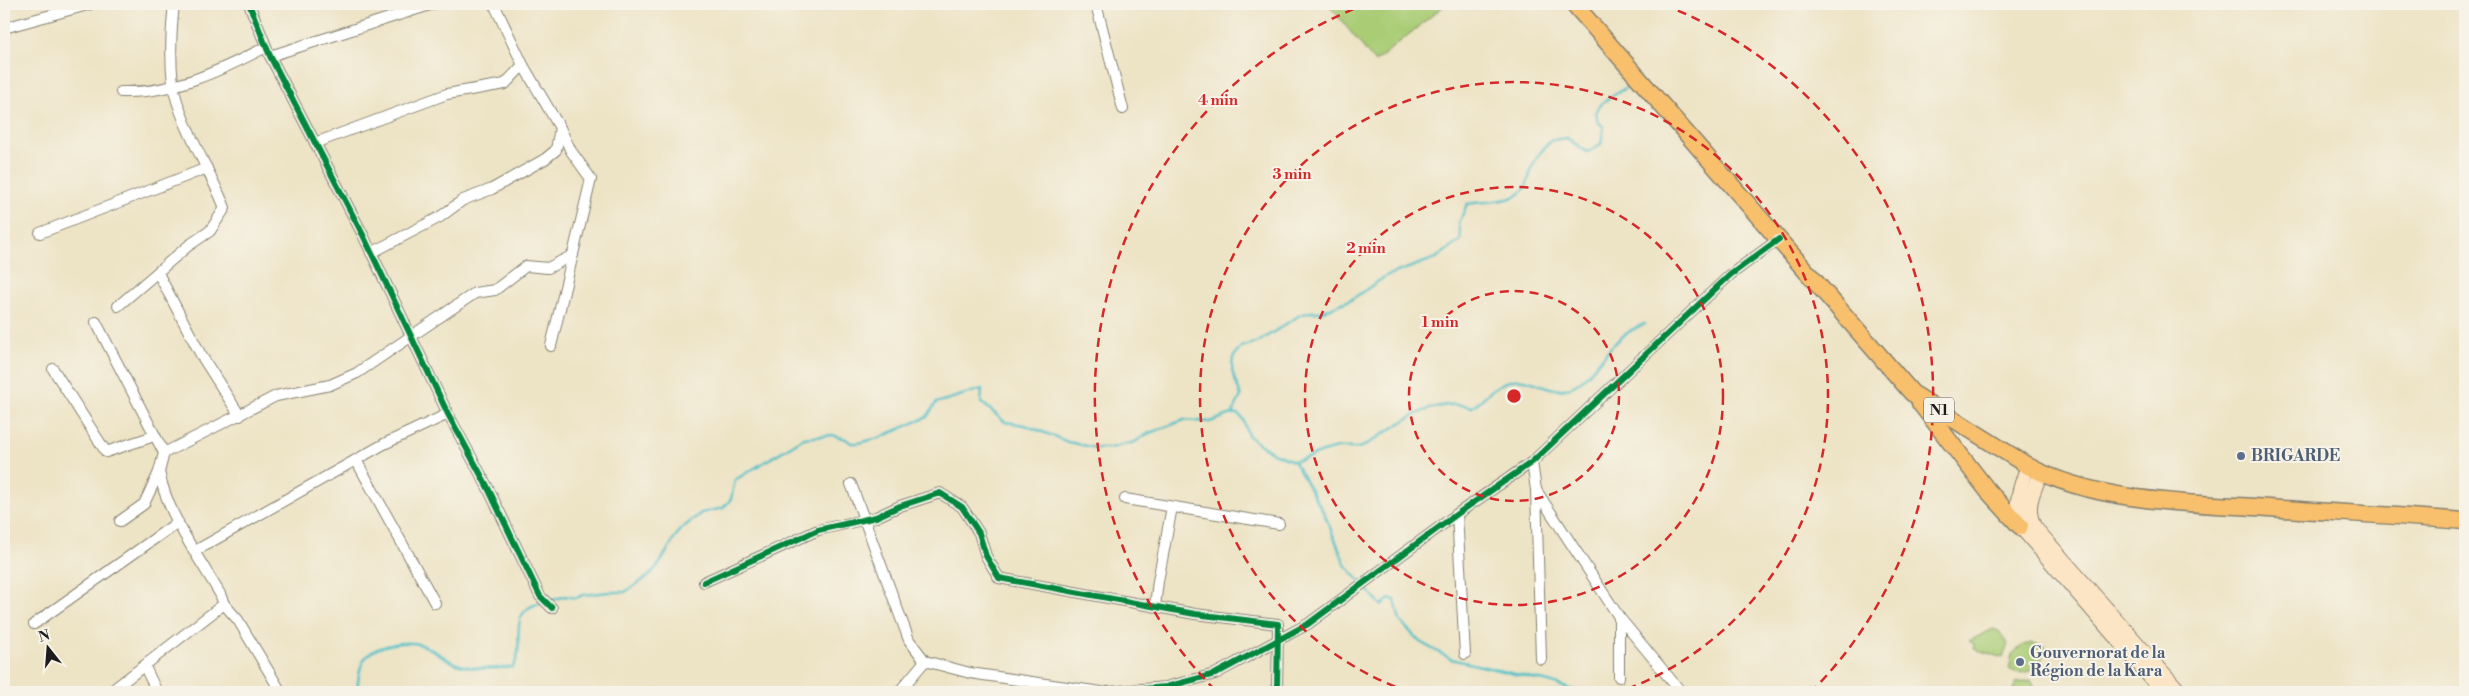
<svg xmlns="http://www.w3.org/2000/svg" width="2469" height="696" font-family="'Libre Bodoni',serif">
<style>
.green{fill:#a9cc75;stroke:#627448}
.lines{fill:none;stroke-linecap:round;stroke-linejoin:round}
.stream{stroke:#51bfc7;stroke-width:2.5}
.minor-casing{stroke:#848070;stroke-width:12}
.secondary-casing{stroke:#848070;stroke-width:16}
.trunk-casing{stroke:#848070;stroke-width:19}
.minor{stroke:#fff;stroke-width:10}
.secondary{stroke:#fce5c4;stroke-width:14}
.trunk{stroke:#f8bf6c;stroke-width:16}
.cycleway-casing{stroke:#f7f3e8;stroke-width:9}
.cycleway{stroke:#00873e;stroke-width:6}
.ring{fill:none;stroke:#d62828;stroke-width:2.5;stroke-dasharray:9 6}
.service-dot{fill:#5c6f8a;stroke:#f7f3e8;stroke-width:2}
.labels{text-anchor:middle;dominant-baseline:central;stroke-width:4;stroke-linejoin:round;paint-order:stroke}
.shield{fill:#f7f3e8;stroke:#5e5c59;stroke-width:1}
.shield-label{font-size:15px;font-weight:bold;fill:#1c1c1c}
.service-label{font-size:16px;font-weight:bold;fill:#4e5e75;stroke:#f7f3e8;text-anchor:start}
.centre{fill:#d62828;stroke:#f7f3e8;stroke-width:2.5}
.ring-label{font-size:15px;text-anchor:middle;font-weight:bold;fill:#d62828;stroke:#f7f3e8;stroke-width:4;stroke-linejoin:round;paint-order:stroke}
</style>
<rect width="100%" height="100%" fill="#f7f3e8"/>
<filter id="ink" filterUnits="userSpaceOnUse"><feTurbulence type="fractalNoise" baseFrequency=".02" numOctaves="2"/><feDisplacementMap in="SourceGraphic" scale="10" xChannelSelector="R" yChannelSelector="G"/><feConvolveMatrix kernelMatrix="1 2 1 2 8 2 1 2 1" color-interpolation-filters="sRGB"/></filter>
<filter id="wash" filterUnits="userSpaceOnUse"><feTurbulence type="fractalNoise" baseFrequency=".0096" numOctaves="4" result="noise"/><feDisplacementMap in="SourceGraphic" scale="20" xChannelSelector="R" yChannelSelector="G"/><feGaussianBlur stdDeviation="1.12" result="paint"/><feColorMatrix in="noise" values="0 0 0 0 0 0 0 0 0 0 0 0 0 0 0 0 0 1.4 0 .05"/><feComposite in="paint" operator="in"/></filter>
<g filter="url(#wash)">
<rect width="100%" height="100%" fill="#ede3c5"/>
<g class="green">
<path d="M1328,4H1446L1375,62Z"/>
<path d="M1993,629L1999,631L2008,644L2003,658L1974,649L1975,645L1969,641Z"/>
<path d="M2032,643L2045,646C2047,665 2025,680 2009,669L2012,654L2023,645Z"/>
<path d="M2031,680L2037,692H2012L2015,689V683Z"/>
</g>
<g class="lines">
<g class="stream">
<path d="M1232,414H1238L1243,419L1248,435L1255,441L1273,453L1293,461L1299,470L1324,513L1346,566L1361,582"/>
<path d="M1293,461C1308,459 1322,451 1337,448C1345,447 1357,450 1364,446C1398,426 1430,396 1472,407C1486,398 1491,386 1509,381C1530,374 1549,395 1569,388C1597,377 1606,337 1645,324"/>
<path d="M1364,586L1381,605L1390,599L1395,600L1400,621L1420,642L1438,652L1451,659L1549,682L1579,692"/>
<path d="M550,601L565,596L576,598L583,595L609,592H625L649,576L660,563L679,531L701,513L723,508L731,499L735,480L804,438L832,435L846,439L851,443H858L879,438L927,417L936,403L982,389L981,402L1005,422L1025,425L1068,442L1096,448H1110L1135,442L1147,434L1184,420L1210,422L1232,414L1241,396L1232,371L1233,358L1241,347L1258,342L1300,315L1311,312H1321L1352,299L1386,276L1436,258L1461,240L1459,223L1467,204C1483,201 1498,203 1514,197C1529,191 1528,177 1533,165C1538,155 1544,147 1552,140L1567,138L1587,152L1601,144L1604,127L1598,122L1596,112L1603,102L1627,87"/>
<path d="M357,692C358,681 359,664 367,656C379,644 407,640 422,645C437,650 448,663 463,666C480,670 497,668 513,667C528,643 503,611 543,602"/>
</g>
</g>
</g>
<g filter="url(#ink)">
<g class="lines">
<defs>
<g id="minor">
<path d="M249,4L270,56L363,235L448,414L487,486L540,596L552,608"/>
<path d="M494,4L523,65L560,128L571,151L591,179L551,346"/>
<path d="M1096,4L1123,109"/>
<path d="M4,28L91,4"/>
<path d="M270,56L433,4"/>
<path d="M121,92C172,94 222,70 266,47"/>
<path d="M315,143L447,94L505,84L523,65"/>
<path d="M40,233L207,168"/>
<path d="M371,253L440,217L463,200L492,189L545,159L556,150L560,128"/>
<path d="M158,273L201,355L240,416"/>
<path d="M118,306L188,246L210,231L225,208C211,172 178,120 173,84C170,58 171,30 174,4"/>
<path d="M96,322L164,453L159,472L144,504L120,521"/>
<path d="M53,369L106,452L154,436"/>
<path d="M164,453L276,396L330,385L357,373L475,293L495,290L526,266L548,268L573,255"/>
<path d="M356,460L435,603"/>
<path d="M1532,462L1536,490L1541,659"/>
<path d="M159,472C168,516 198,556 220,594L224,604L238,620L281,692"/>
<path d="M851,484L909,640L925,661L970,673L1101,692"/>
<path d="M1536,490L1619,617L1681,692"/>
<path d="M1125,499L1279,524"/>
<path d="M1457,514L1465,654"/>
<path d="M195,551L384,444L448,414"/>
<path d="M704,582L818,530L876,517L900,506L940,493L962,507L979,533L986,556L999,578L1195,614L1278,624L1277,692"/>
<path d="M1155,606L1158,581L1172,507"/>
<path d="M1619,617V677"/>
<path d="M34,624L178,522"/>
<path d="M145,667L157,692"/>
<path d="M110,692L224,604"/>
<path d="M899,692L925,661"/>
<path d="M1107,692L1166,687L1215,674L1308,624L1457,514L1532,462L1730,275L1779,239"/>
</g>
<g id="secondary">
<path d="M2028,466C2020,487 2014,503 2020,526L2163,692"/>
<path d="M2041,473C2033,492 2024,508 2035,528L2180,692"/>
</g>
<g id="trunk">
<path d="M1574,4L1912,393L2028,466C2093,501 2182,503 2254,507C2324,512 2395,515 2465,521"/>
<path d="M1920,403L1988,491L2020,526"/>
</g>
</defs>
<use href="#minor" class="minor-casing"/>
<use href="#secondary" class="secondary-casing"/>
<use href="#trunk" class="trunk-casing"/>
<use href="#minor" class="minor"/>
<use href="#secondary" class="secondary"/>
<use href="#trunk" class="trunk"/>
<defs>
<g id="cycleway">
<path d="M249,4L270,56L363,235L448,414L487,486L540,596L552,608"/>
<path d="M704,582L818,530L876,517L900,506L940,493L962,507L979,533L986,556L999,578L1195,614L1278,624L1277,692"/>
<path d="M1107,692L1166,687L1215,674L1308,624L1457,514L1532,462L1730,275L1779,239"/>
</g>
</defs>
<use href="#cycleway" class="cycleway-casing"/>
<use href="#cycleway" class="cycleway"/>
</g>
</g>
<g class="ring">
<circle cx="1514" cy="396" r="105"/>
<circle cx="1514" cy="396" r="209"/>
<path d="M1409 692A314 314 0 1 1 1619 692"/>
<path d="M1215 690A419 419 0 0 1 1364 5M1664 5A419 419 0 0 1 1813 690"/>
</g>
<g class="service-dot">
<circle cx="2241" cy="456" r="5"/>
<circle cx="2020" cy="662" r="5"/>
</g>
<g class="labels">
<rect class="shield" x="1924" y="397.5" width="30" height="25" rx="4"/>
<g class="shield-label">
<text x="1939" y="410">N1</text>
</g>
<g class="service-label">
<text x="2251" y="456">BRIGARDE</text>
<text x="2030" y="653">Gouvernorat de la<tspan x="2030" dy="18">Région de la Kara</tspan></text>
</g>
</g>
<circle cx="1514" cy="396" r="8" class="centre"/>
<g class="ring-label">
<text x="1218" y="105">4 min</text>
<text x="1292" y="179">3 min</text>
<text x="1366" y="253">2 min</text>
<text x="1440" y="327">1 min</text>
</g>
<rect width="2469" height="696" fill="none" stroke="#f7f3e8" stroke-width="20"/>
<g transform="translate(48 648) rotate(343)" stroke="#f7f3e8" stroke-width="4" paint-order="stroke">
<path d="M0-4L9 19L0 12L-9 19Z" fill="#1c1c1c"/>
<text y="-8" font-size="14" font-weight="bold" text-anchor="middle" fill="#1c1c1c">N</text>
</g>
</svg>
